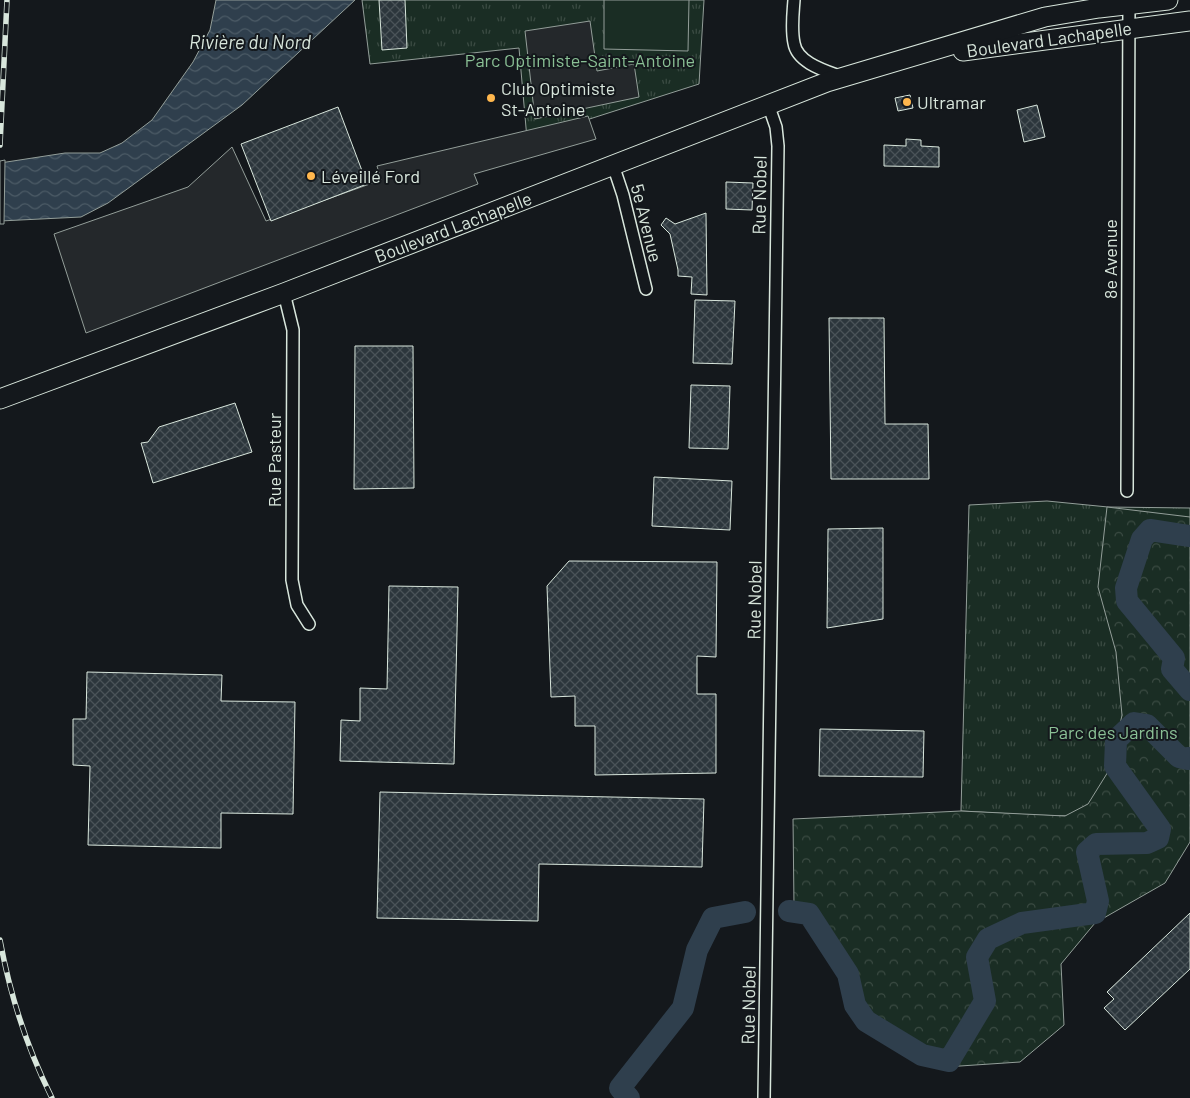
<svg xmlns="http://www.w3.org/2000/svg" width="1190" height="1098" font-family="Barlow,sans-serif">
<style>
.grass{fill:url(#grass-tufts);stroke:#939e99}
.forest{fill:url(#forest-crowns);stroke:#939e99}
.garden{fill:#1a2d24;stroke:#939e99}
.parking{fill:#24282b;stroke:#939e99}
.water{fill:url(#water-waves);stroke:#939e99}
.pier{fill:#14181c;stroke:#939e99}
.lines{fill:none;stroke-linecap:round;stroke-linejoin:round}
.river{stroke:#2f3f4d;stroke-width:22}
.building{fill:url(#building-cross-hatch);stroke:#d8e6dc}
.street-casing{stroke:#d8e6dc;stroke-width:14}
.primary-casing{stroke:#d8e6dc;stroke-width:21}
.street{stroke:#14181c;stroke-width:11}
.primary{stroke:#14181c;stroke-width:19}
.rail-casing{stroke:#d8e6dc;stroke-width:5.5}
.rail{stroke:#14181c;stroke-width:4;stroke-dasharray:11;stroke-linecap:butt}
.poi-dot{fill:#ffb74d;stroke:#14181c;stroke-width:2}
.labels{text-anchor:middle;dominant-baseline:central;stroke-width:4;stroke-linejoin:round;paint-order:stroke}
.street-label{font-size:18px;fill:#d8e6dc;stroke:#14181c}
.park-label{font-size:18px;fill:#8ac095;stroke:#14181c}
.poi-label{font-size:18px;fill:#d8e6dc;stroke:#14181c;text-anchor:start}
.water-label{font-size:19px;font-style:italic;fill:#d8e6dc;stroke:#14181c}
</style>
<defs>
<pattern id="grass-tufts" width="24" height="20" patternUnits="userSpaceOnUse" patternTransform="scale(1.25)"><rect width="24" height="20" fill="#1a2d24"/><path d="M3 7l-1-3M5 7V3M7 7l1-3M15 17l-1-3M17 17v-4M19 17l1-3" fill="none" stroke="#3b4b43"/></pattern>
<pattern id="forest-crowns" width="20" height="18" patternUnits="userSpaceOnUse" patternTransform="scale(1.25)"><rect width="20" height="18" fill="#1a2d24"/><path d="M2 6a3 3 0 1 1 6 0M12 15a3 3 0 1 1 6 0" fill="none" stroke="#3b4b43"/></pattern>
<pattern id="water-waves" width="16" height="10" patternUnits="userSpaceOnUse" patternTransform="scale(1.25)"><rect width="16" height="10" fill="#2f3f4d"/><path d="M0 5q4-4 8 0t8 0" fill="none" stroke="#4c5b66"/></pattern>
<pattern id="building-cross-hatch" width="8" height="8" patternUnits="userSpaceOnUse" patternTransform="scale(1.25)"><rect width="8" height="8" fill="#2c363c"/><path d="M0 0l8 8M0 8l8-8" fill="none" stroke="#4a5358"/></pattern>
</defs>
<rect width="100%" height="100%" fill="#14181c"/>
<g class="grass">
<path d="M362,0H704L699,84L527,139L519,48L370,64Z"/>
<path d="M1047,501L1108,507L1190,508V819L1031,815L961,811L969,505Z"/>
</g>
<path class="forest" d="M1107,507L1190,517V842L1165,883L1095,923L1061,964L1064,1025L1020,1062L945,1067L899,1044L873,1024L852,987L851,967L794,906L793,819L961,811L1065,816L1088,804L1111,767L1122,715L1116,652L1098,587Z"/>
<path class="garden" d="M604,0H689L688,51L604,49Z"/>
<g class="parking">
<path d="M590,21L597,71L634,64L639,97L535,119L525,31Z"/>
<path d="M588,116L596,139L474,174L478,184L86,333L54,234L188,187L232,147L266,221L381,180L377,166Z"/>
</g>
<path class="water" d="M216,0H355L242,105L108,203L81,217L0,221V163L65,153H100L122,143L152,120L193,62L210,30Z"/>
<path class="pier" d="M5,160L4,224H0V161Z"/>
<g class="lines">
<g class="river">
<path d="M1190,536L1150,530L1142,539L1126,588L1127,601L1174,658L1172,669L1190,690"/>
<path d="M789,911L809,914L848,974L855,1005L866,1021L922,1055L949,1061L985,1001L977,957L988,939L1022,923L1095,913L1098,901L1087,852L1096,844L1147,843L1158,838L1160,829L1115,766L1116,740L1134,723L1147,725L1179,757L1188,759L1190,758"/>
<path d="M629,1098L620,1088L683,1008L697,950L713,918L745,912"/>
</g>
</g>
<g class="building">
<path d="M379,0H405L407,48L382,50Z"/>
<path d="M910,95L913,108L898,111L895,98Z"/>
<path d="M1037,105L1045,137L1024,142L1017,110Z"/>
<path d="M338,107L367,184L271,221L241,144Z"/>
<path d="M906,139L921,140V146L939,147V167L884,166V145L906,146Z"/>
<path d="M726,182L753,183L752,210L726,209Z"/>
<path d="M706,213L707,295L691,294L692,277L678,276V270L670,234L661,225L666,218L675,224Z"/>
<path d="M695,300L735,301L732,364L693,363Z"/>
<path d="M829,318H884L885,424H928L929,479H831Z"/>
<path d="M355,346H413L414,488L354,489Z"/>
<path d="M691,385L730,386L728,449L689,448Z"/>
<path d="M235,403L252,452L153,483L141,443L148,442L159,427Z"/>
<path d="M654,477L732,481L730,530L652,526Z"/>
<path d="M883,528V619L827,628L828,529Z"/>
<path d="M569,561L717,562L716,657L697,656V694H716V773L595,775V726H575V696L551,697L547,586Z"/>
<path d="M389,586L458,587L454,764L340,761L341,720L360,721V688L387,689Z"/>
<path d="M87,672L222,675L221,701L295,702L293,814L221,813V848L88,845L90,766L73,765V719H86Z"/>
<path d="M820,729L924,731L923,777L819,776Z"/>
<path d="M380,792L704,799L702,867L539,864L538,921L377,918Z"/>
<path d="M1190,913V969L1125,1030L1104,1008L1114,999L1107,992Z"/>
</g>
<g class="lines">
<defs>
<g id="street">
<path d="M794,0C793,14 791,29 794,43C797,63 826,71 842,77"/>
<path d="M613,165L623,195L646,289"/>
<path d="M284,293L293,330L292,580L297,605L309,624"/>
<path d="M1127,491L1129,0"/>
<path d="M764,1098L778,146L776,127L768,104"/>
</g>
<g id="primary">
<path d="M963,51L1190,21"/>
<path d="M0,399L284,293L827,82L1045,17L1099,8L1168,0"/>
</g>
</defs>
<use href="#street" class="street-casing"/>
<use href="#primary" class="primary-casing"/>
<use href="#street" class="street"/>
<use href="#primary" class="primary"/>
<defs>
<g id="rail">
<path d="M0,145L7,0"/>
<path d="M0,940C10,995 27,1048 52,1098"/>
</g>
</defs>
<use href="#rail" class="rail-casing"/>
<use href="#rail" class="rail"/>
</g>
<g class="poi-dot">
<circle cx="491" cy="98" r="5"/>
<circle cx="907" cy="102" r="5"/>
<circle cx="311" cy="176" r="5"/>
</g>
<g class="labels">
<g class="street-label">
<text transform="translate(1049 39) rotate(-8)">Boulevard Lachapelle</text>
<text transform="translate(759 195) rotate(-89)">Rue Nobel</text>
<text transform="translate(647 223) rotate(76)">5e Avenue</text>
<text transform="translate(453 227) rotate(-21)">Boulevard Lachapelle</text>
<text transform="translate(1110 259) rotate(-90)">8e Avenue</text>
<text transform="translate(274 460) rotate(-90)">Rue Pasteur</text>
<text transform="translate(754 600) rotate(-89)">Rue Nobel</text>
<text transform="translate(748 1005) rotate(-89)">Rue Nobel</text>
</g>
<g class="park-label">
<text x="580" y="60">Parc Optimiste-Saint-Antoine</text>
<text x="1113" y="732">Parc des Jardins</text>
</g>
<g class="poi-label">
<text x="501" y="88">Club Optimiste<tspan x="501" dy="21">St-Antoine</tspan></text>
<text x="917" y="102">Ultramar</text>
<text x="321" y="176">Léveillé Ford</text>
</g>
<g class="water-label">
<text x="250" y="41">Rivière du Nord</text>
</g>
</g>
</svg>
